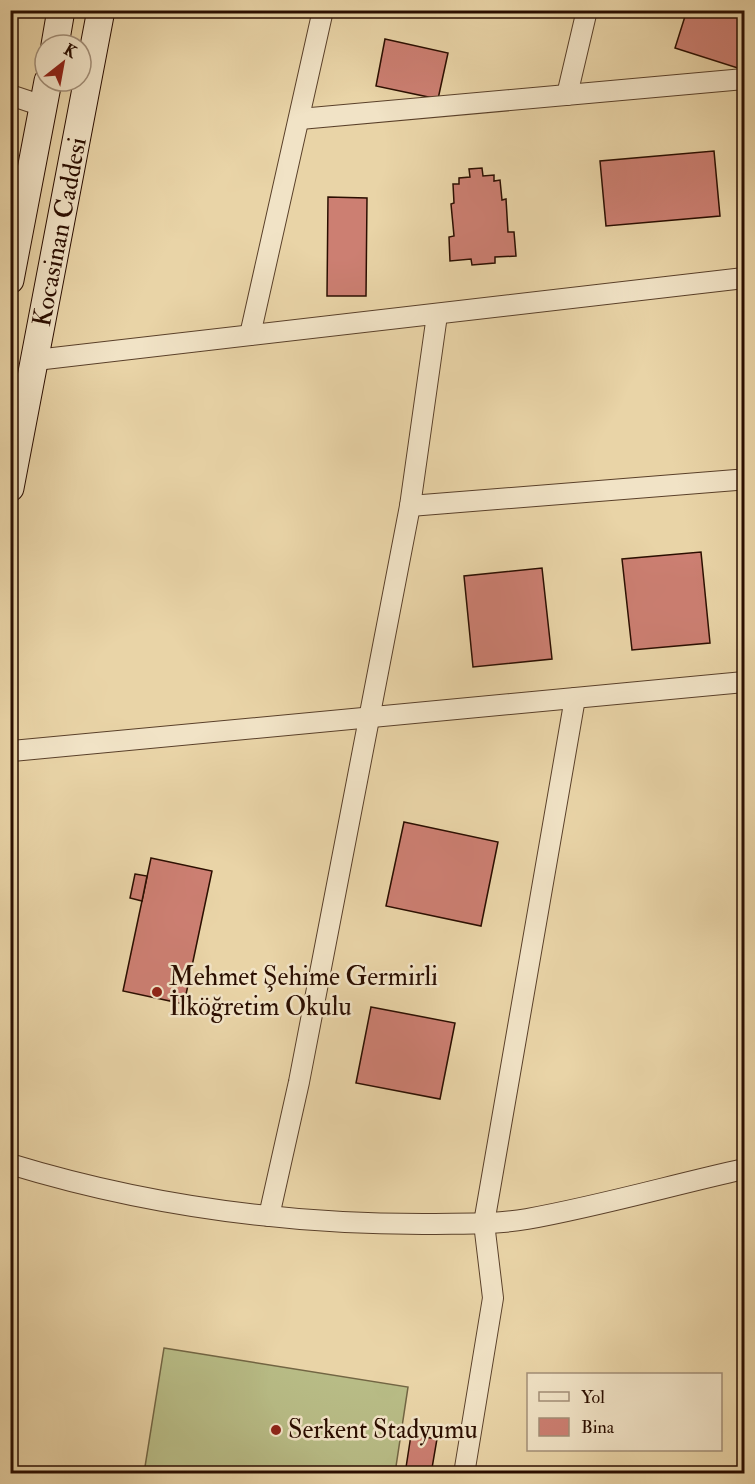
<svg xmlns="http://www.w3.org/2000/svg" width="755" height="1484" font-family="'IM FELL Double Pica',serif">
<style>
.pitch{fill:#b8bc86;stroke:#726543;stroke-width:1.5}
.building{fill:#cc7f72;stroke:#2b0e00;stroke-width:1.5}
.lines{fill:none;stroke-linecap:round;stroke-linejoin:round}
.street-casing{stroke:#5a402a;stroke-width:22}
.secondary-casing{stroke:#2b0e00;stroke-width:29}
.street{stroke:#f1e3c6;stroke-width:20}
.secondary{stroke:#f1e3c6;stroke-width:27}
.poi-dot{fill:#8f2418;stroke:#f1e3c6;stroke-width:2}
.labels{text-anchor:middle;dominant-baseline:central;stroke-width:5;stroke-linejoin:round;paint-order:stroke}
.street-label{font-size:26px;fill:#2b0e00;stroke:#f1e3c6}
.poi-label{font-size:26px;fill:#2b0e00;stroke:#f1e3c6;text-anchor:start}
</style>
<rect width="100%" height="100%" fill="#e9d4a7"/>
<filter id="stains"><feTurbulence type="fractalNoise" baseFrequency=".00333" numOctaves="4"/><feColorMatrix values="0 0 0 0 .2 0 0 0 0 .09 0 0 0 0 .02 0 0 0 .5 -.17"/></filter>
<radialGradient id="worn" r=".72"><stop offset=".6" stop-color="#630" stop-opacity="0"/><stop offset="1" stop-color="#630" stop-opacity=".3"/></radialGradient>
<path class="pitch" d="M164,1348L408,1387L395,1473H144Z"/>
<g class="building">
<path d="M687,10H744V70L675,48Z"/>
<path d="M385,39L448,53L438,99L376,86Z"/>
<path d="M714,151L720,216L606,226L600,161Z"/>
<path d="M482,168L483,176L494,175V181L500,180L502,200L506,199L508,232H514L516,256L495,257V263L472,265L471,259L450,261L449,237L454,236L451,204L454,203L453,184H459V178L470,177L469,169Z"/>
<path d="M328,197L367,198L366,296H327Z"/>
<path d="M701,552L710,643L632,650L622,559Z"/>
<path d="M542,568L552,659L473,667L464,576Z"/>
<path d="M404,822L498,842L481,926L386,906Z"/>
<path d="M151,858L212,871L184,1004L123,991Z"/>
<path d="M135,874L147,876L142,901L130,898Z"/>
<path d="M371,1007L455,1023L440,1099L356,1083Z"/>
<path d="M411,1435L437,1439L431,1474H405Z"/>
</g>
<g class="lines">
<defs>
<g id="street">
<path d="M10,95L43,106"/>
<path d="M567,95L587,10"/>
<path d="M300,119L744,79"/>
<path d="M250,335L323,10"/>
<path d="M36,360L744,278"/>
<path d="M410,506L736,480"/>
<path d="M12,751L744,682"/>
<path d="M10,1164C144,1205 283,1224 423,1224C458,1223 493,1225 527,1219C600,1206 672,1185 744,1169"/>
<path d="M269,1216L299,1082L410,506L437,315"/>
<path d="M464,1474L493,1298L484,1223L575,698"/>
</g>
<g id="secondary">
<path d="M55,45L61,10"/>
<path d="M10,280L48,81"/>
<path d="M10,488L101,10"/>
</g>
</defs>
<use href="#street" class="street-casing"/>
<use href="#secondary" class="secondary-casing"/>
<use href="#street" class="street"/>
<use href="#secondary" class="secondary"/>
</g>
<g class="poi-dot">
<circle cx="157" cy="992" r="6"/>
<circle cx="276" cy="1430" r="6"/>
</g>
<g class="labels">
<g class="street-label">
<text transform="translate(60 232) rotate(-79)">Kocasinan Caddesi</text>
</g>
<g class="poi-label">
<text x="169" y="977">Mehmet Şehime Germirli<tspan x="169" dy="30">İlköğretim Okulu</tspan></text>
<text x="288" y="1430">Serkent Stadyumu</text>
</g>
</g>
<rect width="755" height="1484" fill="none" stroke="#e9d4a7" stroke-width="36"/>
<rect x="12" y="12" width="731" height="1460" fill="none" stroke="#2b0e00" stroke-width="3"/>
<rect x="18" y="18" width="719" height="1448" fill="none" stroke="#2b0e00" stroke-width="1.5"/>
<rect x="527" y="1373" width="195" height="78" fill="#f1e3c6" stroke="#a28e77" stroke-width="1.5"/>
<rect x="539" y="1392" width="30" height="9" fill="#f1e3c6" stroke="#a28e77" stroke-width="1.5"/>
<text x="581" y="1403" font-size="18" fill="#2b0e00">Yol</text>
<rect x="539" y="1418" width="30" height="18" fill="#cc7f72" stroke="#a28e77" stroke-width="1.5"/>
<text x="581" y="1433" font-size="18" fill="#2b0e00">Bina</text>
<g transform="translate(63 63) rotate(31)"><circle r="28" fill="#f1e3c6" stroke="#a28e77" stroke-width="1.5"/>
<path d="M0-4.5L10 22L0 15L-10 22Z" fill="#8f2418"/>
<text y="-9" font-size="16" font-weight="bold" text-anchor="middle" fill="#2b0e00">K</text>
</g>
<rect width="100%" height="100%" filter="url(#stains)"/>
<rect width="100%" height="100%" fill="url(#worn)"/>
</svg>
